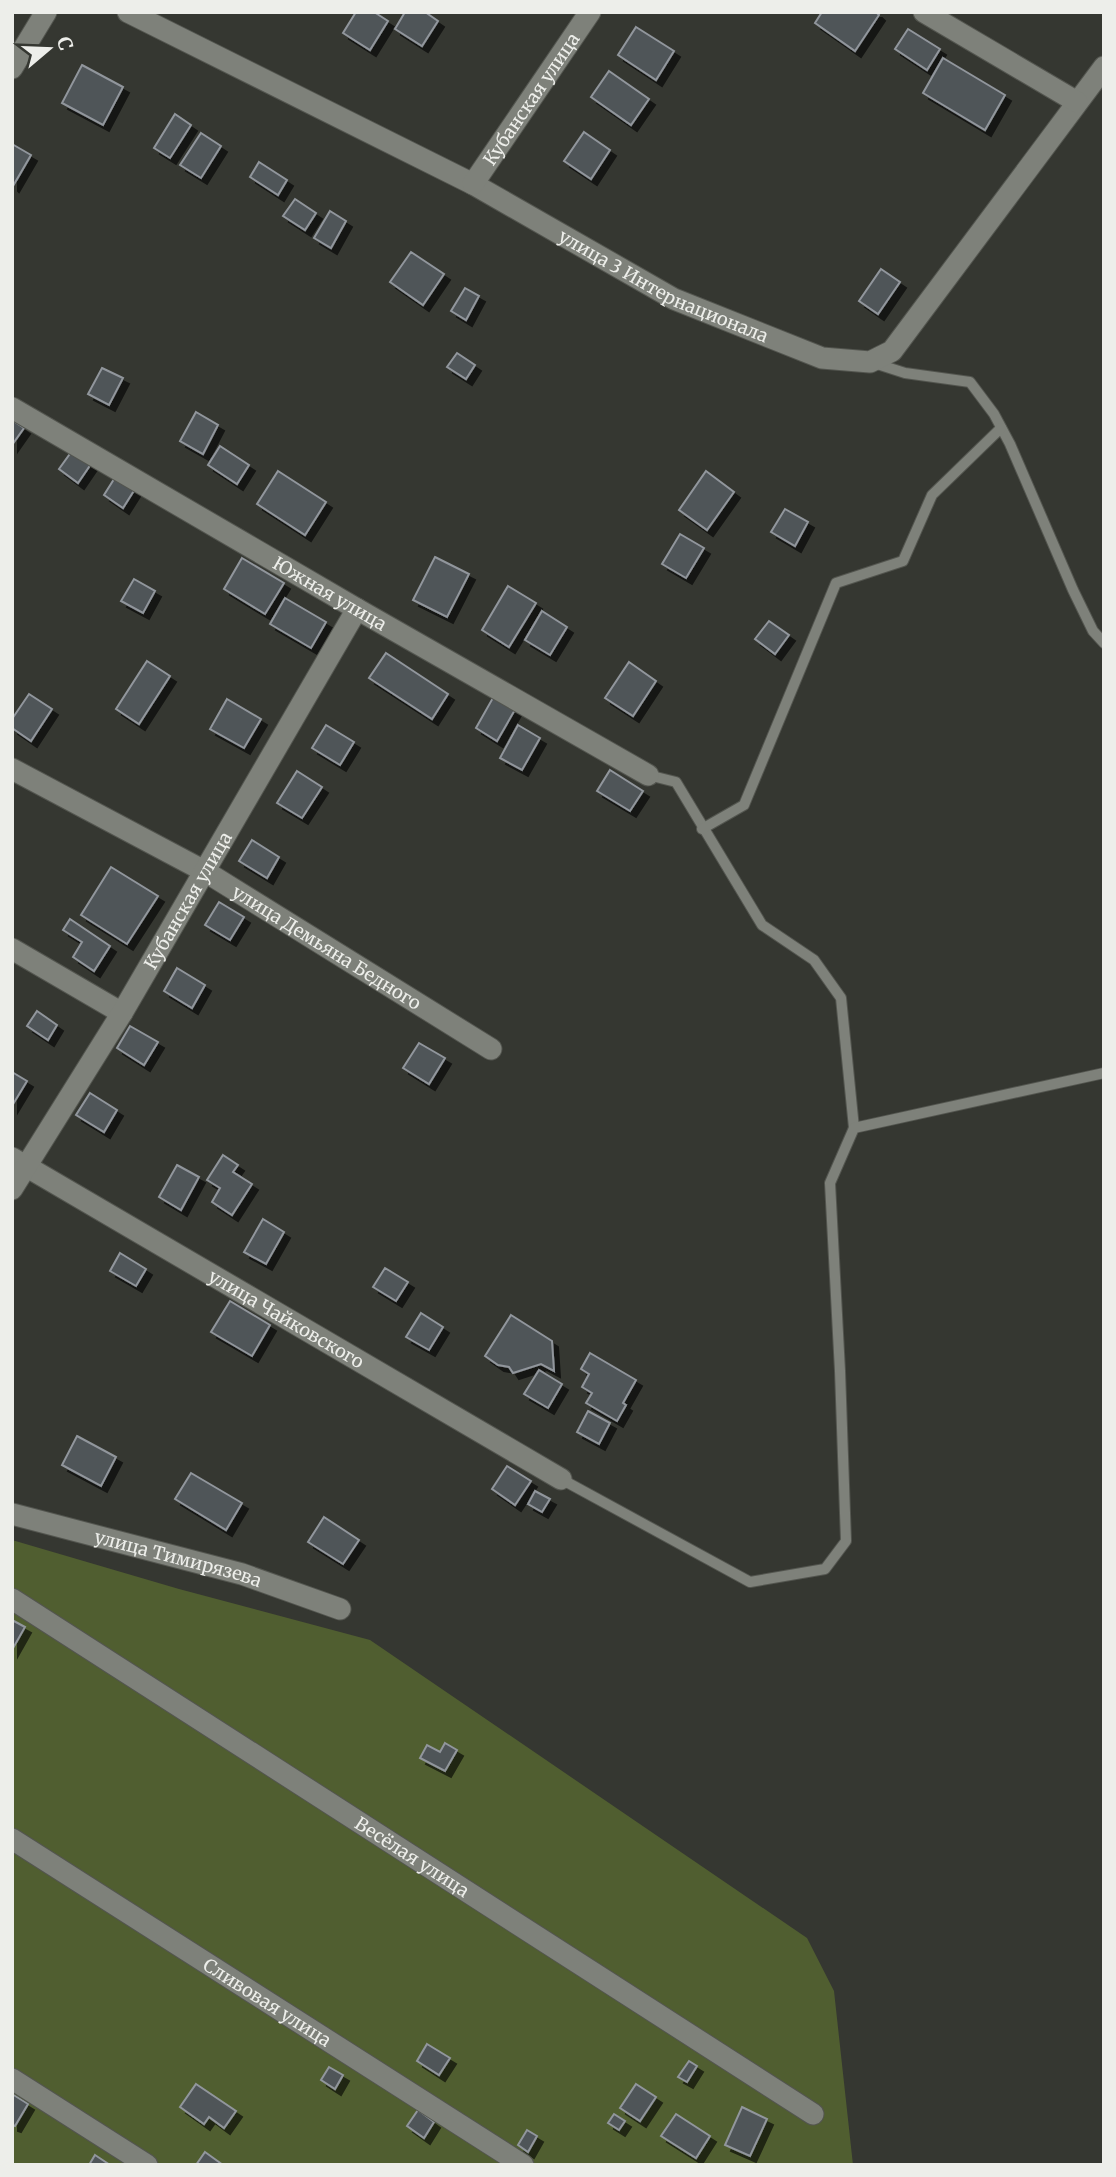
<svg xmlns="http://www.w3.org/2000/svg" width="1116" height="2177" font-family="Merriweather,serif">
<style>
.green{fill:#505e30}
.building{fill:#4f5459;stroke:#91969c;stroke-width:2;filter:url(#shadow)}
.lines{fill:none;stroke-linecap:round;stroke-linejoin:round}
.lane-casing{stroke:#53554f;stroke-width:12}
.street-casing{stroke:#53554f;stroke-width:23}
.lane{stroke:#7e817a;stroke-width:10}
.street{stroke:#7e817a;stroke-width:21}
.labels{text-anchor:middle;dominant-baseline:central;stroke-width:6;stroke-linejoin:round;paint-order:stroke}
.street-label{font-size:18px;fill:#edeeea;stroke:#353731}
</style>
<defs>
<filter id="shadow"><feDropShadow dx="6" dy="6" stdDeviation="0" flood-color="#0009"/></filter>
</defs>
<rect width="100%" height="100%" fill="#353731"/>
<path class="green" d="M12,1540L179,1589L370,1640L807,1938L834,1991L853,2165H12Z"/>
<g class="building">
<path d="M356,12H374L388,21L370,50L343,33Z"/>
<path d="M405,12H425L438,21L422,46L395,29Z"/>
<path d="M822,12H876L879,15L855,51L815,23Z"/>
<path d="M636,27L674,51L656,80L618,55Z"/>
<path d="M908,29L940,49L927,70L895,49Z"/>
<path d="M943,58L1005,95L985,130L923,93Z"/>
<path d="M82,65L123,87L103,125L62,103Z"/>
<path d="M609,71L649,99L631,125L591,97Z"/>
<path d="M175,114L191,125L170,158L154,148Z"/>
<path d="M584,132L610,150L591,179L564,161Z"/>
<path d="M201,133L221,146L201,178L180,165Z"/>
<path d="M12,144L31,155L13,186L12,185Z"/>
<path d="M259,162L287,180L278,195L250,177Z"/>
<path d="M295,199L316,213L305,230L283,216Z"/>
<path d="M330,211L346,221L331,248L314,238Z"/>
<path d="M411,252L444,274L423,305L390,282Z"/>
<path d="M881,269L900,282L878,314L859,301Z"/>
<path d="M465,288L479,296L466,320L451,311Z"/>
<path d="M457,353L475,365L466,379L447,367Z"/>
<path d="M102,368L123,378L109,405L88,394Z"/>
<path d="M196,412L218,425L203,454L180,441Z"/>
<path d="M12,420L24,428L12,445Z"/>
<path d="M220,446L249,465L237,484L208,465Z"/>
<path d="M72,451L91,464L78,483L59,469Z"/>
<path d="M278,471L326,502L305,535L257,504Z"/>
<path d="M706,471L734,492L707,530L679,510Z"/>
<path d="M116,476L135,489L123,508L104,495Z"/>
<path d="M785,509L808,522L795,546L771,532Z"/>
<path d="M680,534L704,548L686,578L662,564Z"/>
<path d="M435,557L469,574L447,617L413,600Z"/>
<path d="M242,558L284,583L265,614L224,589Z"/>
<path d="M134,579L155,591L143,613L121,601Z"/>
<path d="M508,586L536,603L509,647L482,630Z"/>
<path d="M285,598L326,622L311,648L270,624Z"/>
<path d="M542,611L567,627L550,655L525,640Z"/>
<path d="M769,621L789,635L775,654L755,639Z"/>
<path d="M386,653L448,694L432,719L369,678Z"/>
<path d="M147,661L170,676L139,724L116,709Z"/>
<path d="M629,662L656,681L633,716L605,698Z"/>
<path d="M29,694L52,709L31,741L12,728V719Z"/>
<path d="M494,696L516,708L497,741L476,728Z"/>
<path d="M227,699L261,719L244,748L210,729Z"/>
<path d="M326,725L354,742L340,765L312,748Z"/>
<path d="M518,725L540,738L522,770L500,758Z"/>
<path d="M610,770L643,791L630,811L597,791Z"/>
<path d="M297,771L322,787L302,818L277,803Z"/>
<path d="M252,840L279,857L267,878L239,861Z"/>
<path d="M111,867L158,896L127,944L81,915Z"/>
<path d="M219,902L244,917L230,940L205,925Z"/>
<path d="M70,919L110,946L94,971L73,957L82,942L63,930Z"/>
<path d="M177,968L205,985L192,1008L164,991Z"/>
<path d="M37,1011L57,1025L48,1040L27,1026Z"/>
<path d="M130,1026L158,1042L144,1065L117,1048Z"/>
<path d="M419,1043L445,1058L429,1084L403,1068Z"/>
<path d="M12,1072L27,1081L12,1106Z"/>
<path d="M90,1093L117,1110L104,1132L76,1115Z"/>
<path d="M223,1155L238,1165L233,1172L252,1184L232,1215L212,1202L220,1188L207,1180Z"/>
<path d="M177,1165L199,1177L181,1210L159,1197Z"/>
<path d="M263,1219L284,1232L266,1264L244,1252Z"/>
<path d="M120,1253L146,1269L136,1286L110,1271Z"/>
<path d="M385,1268L408,1282L396,1301L373,1287Z"/>
<path d="M230,1301L270,1325L252,1356L211,1332Z"/>
<path d="M421,1313L443,1327L429,1350L406,1337Z"/>
<path d="M511,1315L552,1341L554,1371L541,1364L513,1373L509,1367L498,1365L485,1356Z"/>
<path d="M590,1353L636,1380L623,1403L626,1405L617,1421L586,1403L592,1393L582,1387L589,1374L581,1369Z"/>
<path d="M539,1370L562,1384L548,1408L524,1394Z"/>
<path d="M588,1411L610,1423L599,1444L577,1432Z"/>
<path d="M77,1436L116,1457L101,1486L62,1465Z"/>
<path d="M507,1466L531,1481L515,1505L492,1489Z"/>
<path d="M191,1473L242,1503L226,1530L175,1499Z"/>
<path d="M535,1491L550,1499L542,1512L528,1504Z"/>
<path d="M324,1517L359,1540L343,1564L308,1542Z"/>
<path d="M12,1620L25,1627L12,1650Z"/>
<path d="M445,1743L457,1750L445,1771L420,1758L427,1745L440,1752Z"/>
<path d="M427,2044L450,2058L439,2075L417,2061Z"/>
<path d="M689,2061L697,2066L687,2082L678,2077Z"/>
<path d="M329,2067L343,2075L335,2089L321,2080Z"/>
<path d="M196,2084L236,2111L224,2128L209,2117L204,2124L180,2107Z"/>
<path d="M636,2084L656,2097L640,2121L620,2108Z"/>
<path d="M12,2094L28,2104L15,2126L12,2125Z"/>
<path d="M742,2107L767,2119L750,2156L725,2145Z"/>
<path d="M418,2110L434,2122L424,2138L407,2126Z"/>
<path d="M614,2114L625,2121L619,2130L608,2123Z"/>
<path d="M676,2114L710,2136L696,2158L661,2136Z"/>
<path d="M527,2130L537,2136L528,2152L518,2145Z"/>
<path d="M205,2152L223,2165H196Z"/>
<path d="M95,2155L110,2165H89Z"/>
</g>
<g class="lines">
<defs>
<g id="lane">
<path d="M871,362L905,373L970,382L994,414L1010,444L1073,590L1093,631L1104,643"/>
<path d="M648,775L676,782L762,925L814,960L841,998L854,1128"/>
<path d="M702,829L744,805L836,583L903,561L932,495L1001,428"/>
<path d="M561,1479L750,1582L825,1569L846,1541L840,1371L830,1183L854,1128L1104,1073"/>
</g>
<g id="street">
<path id="s1" d="M128,12L473,184L674,299L822,358L870,362L892,351L1104,67"/>
<path d="M924,12L1077,102"/>
<path d="M12,68L46,12"/>
<path id="s2" d="M473,184L590,12"/>
<path id="s3" d="M12,408L357,609L648,775"/>
<path id="s4" d="M12,769L206,872L491,1049"/>
<path d="M12,949L122,1013"/>
<path id="s5" d="M12,1158L561,1479"/>
<path id="s6" d="M12,1189L122,1013L357,609"/>
<path id="s7" d="M12,1514L242,1574L340,1609"/>
<path id="s8" d="M12,1599L813,2114"/>
<path id="s9" d="M12,1839L523,2165"/>
<path d="M12,2079L147,2165"/>
</g>
</defs>
<use href="#lane" class="lane-casing"/>
<use href="#street" class="street-casing"/>
<use href="#lane" class="lane"/>
<use href="#street" class="street"/>
</g>
<g class="labels">
<g class="street-label">
<text stroke="none"><textPath href="#s2" startOffset="103">Кубанская улица</textPath></text>
<text stroke="none"><textPath href="#s1" startOffset="602">улица 3 Интернационала</textPath></text>
<text stroke="none"><textPath href="#s3" startOffset="368">Южная улица</textPath></text>
<text stroke="none"><textPath href="#s6" startOffset="338">Кубанская улица</textPath></text>
<text stroke="none"><textPath href="#s4" startOffset="362">улица Демьяна Бедного</textPath></text>
<text stroke="none"><textPath href="#s5" startOffset="318">улица Чайковского</textPath></text>
<text stroke="none"><textPath href="#s7" startOffset="172">улица Тимирязева</textPath></text>
<text stroke="none"><textPath href="#s8" startOffset="476">Весёлая улица</textPath></text>
<text stroke="none"><textPath href="#s9" startOffset="303">Сливовая улица</textPath></text>
</g>
</g>
<rect width="1116" height="2177" fill="none" stroke="#edeeea" stroke-width="28"/>
<g transform="translate(49 49) rotate(71)" stroke="#353731" stroke-width="5" paint-order="stroke">
<path d="M0-5L12 26L0 18L-12 26Z" fill="#edeeea"/>
<text y="-10" font-size="19" font-weight="bold" text-anchor="middle" fill="#edeeea">С</text>
</g>
</svg>
